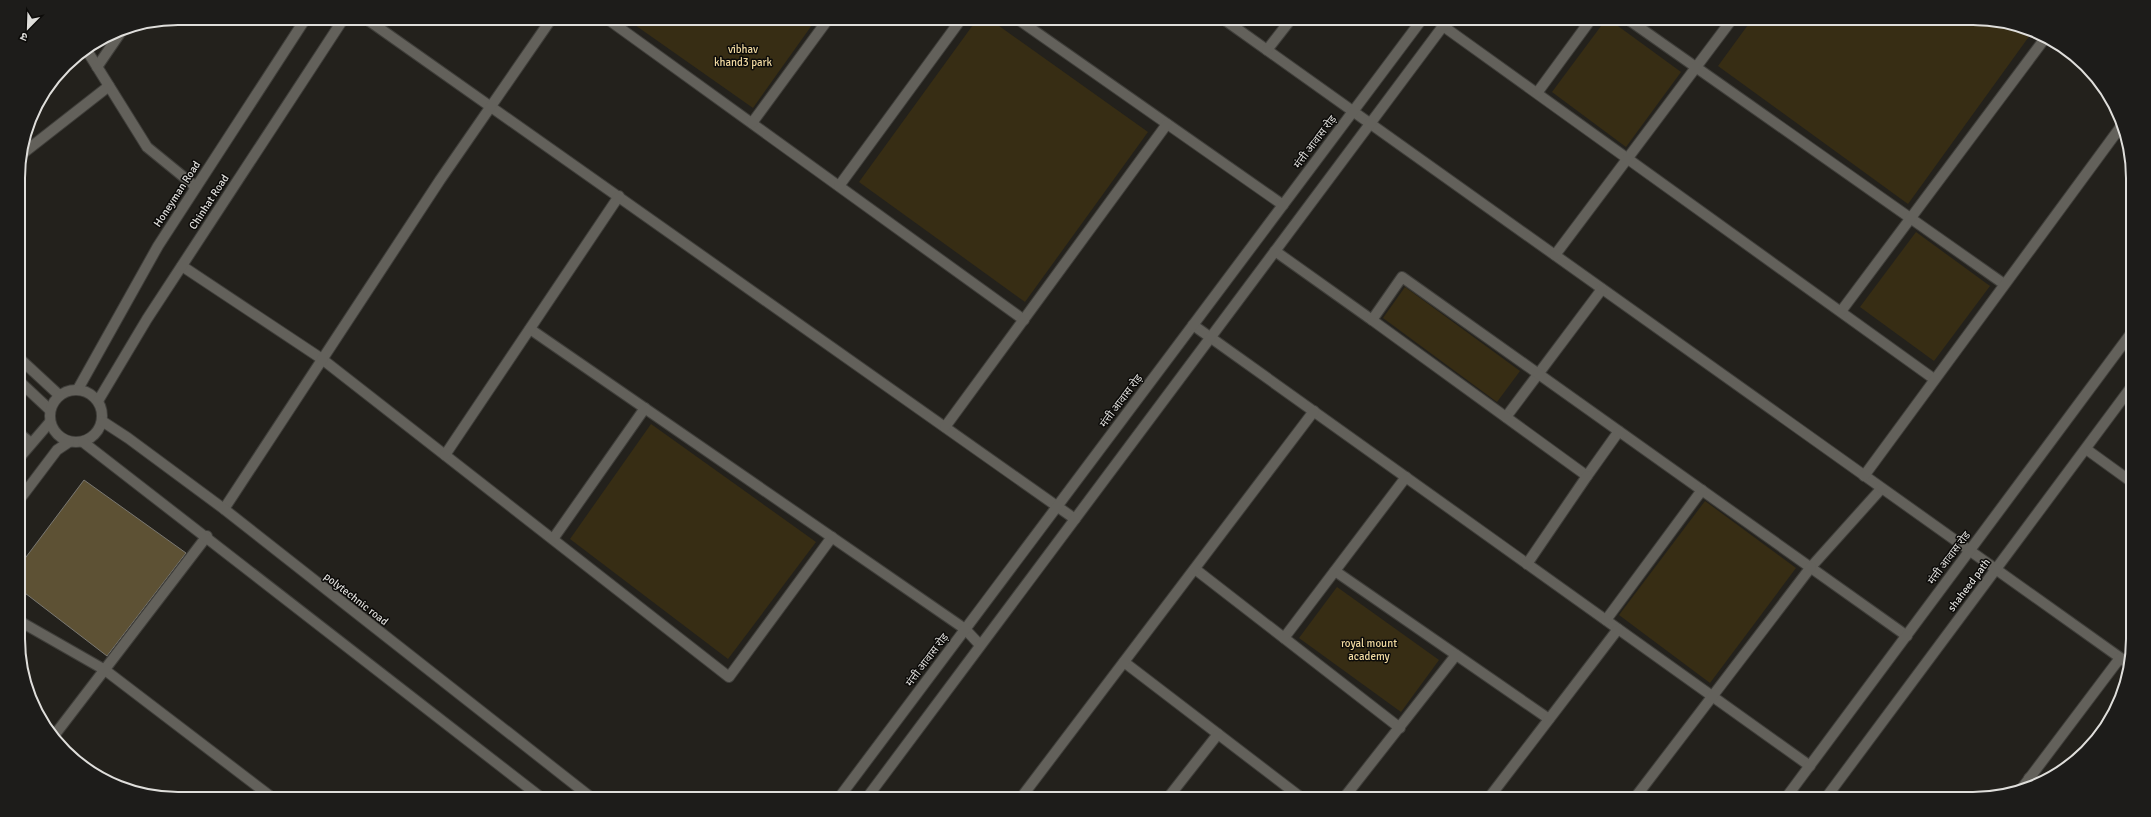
<svg xmlns="http://www.w3.org/2000/svg" width="2151" height="817" font-family="Signika,'Noto Sans Devanagari',sans-serif">
<style>
.green{fill:#372d14}
.building{fill:#5d5134;stroke:#7a7872}
.lines{fill:none;stroke-linecap:round;stroke-linejoin:round}
.lane-casing{stroke:#3f3e3a;stroke-width:12}
.street-casing{stroke:#3f3e3a;stroke-width:12}
.secondary-casing{stroke:#3f3e3a;stroke-width:12}
.lane{stroke:#63615b;stroke-width:10}
.street{stroke:#63615b;stroke-width:10}
.secondary{stroke:#63615b;stroke-width:10}
.labels{text-anchor:middle;dominant-baseline:central;stroke-width:3;stroke-linejoin:round;paint-order:stroke}
.park-label{font-size:11px;fill:#f0d9a1;stroke:#0c0b09}
.street-label{font-size:11px;fill:#dfdedb;stroke:#0c0b09}
.rim{fill:none;stroke:#dfdedb;stroke-width:2}
</style>
<rect width="100%" height="100%" fill="#23211c"/>
<g class="green">
<path d="M625,18H817L753,108Z"/>
<path d="M978,18H988L1148,132L1025,302L859,182Z"/>
<path d="M1607,18L1681,72L1626,147L1552,92Z"/>
<path d="M1753,18H1973L2024,27L2033,31L1908,204L1718,66Z"/>
<path d="M1916,232L1990,286L1934,361L1860,307Z"/>
<path d="M1405,287L1520,371L1497,402L1383,318Z"/>
<path d="M651,424L816,542L728,659L570,539Z"/>
<path d="M1705,501L1796,568L1710,683L1619,615Z"/>
<path d="M1337,587L1439,660L1401,712L1299,638Z"/>
</g>
<path class="building" d="M84,480L186,553L107,656L21,590L20,565Z"/>
<g class="lines">
<defs>
<g id="lane">
<path d="M22,154L109,86"/>
<path d="M20,434L31,443"/>
<path d="M1811,567L1881,489"/>
</g>
<g id="street">
<path d="M365,18L1075,519"/>
<path d="M606,18L1024,320"/>
<path d="M1016,18L1283,205"/>
<path d="M1222,18L2129,664"/>
<path d="M1626,18L2004,284"/>
<path d="M1443,26L1934,379"/>
<path d="M86,49L147,147L196,187"/>
<path d="M1267,50L1292,18"/>
<path d="M97,67L123,29"/>
<path d="M1537,93L1592,18"/>
<path d="M752,123L829,18"/>
<path d="M839,186L962,18"/>
<path d="M1275,251L1372,320"/>
<path d="M1555,255L1733,18"/>
<path d="M182,266L322,359L729,677L832,537"/>
<path d="M1842,310L2046,37"/>
<path d="M1193,325L1810,766"/>
<path d="M530,329L965,629L980,645"/>
<path d="M1506,417L1602,289"/>
<path d="M945,427L1167,124"/>
<path d="M1619,431L1587,476L1372,320L1402,277L1907,636"/>
<path d="M2086,449L2133,483"/>
<path d="M445,455L619,196"/>
<path d="M1864,476L2122,125"/>
<path d="M224,509L440,180L552,18"/>
<path d="M553,539L645,408"/>
<path d="M1527,564L1587,476"/>
<path d="M1195,569L1400,728"/>
<path d="M1335,571L1549,719"/>
<path d="M1606,620L1702,490"/>
<path d="M21,622L105,670L274,799"/>
<path d="M1284,638L1406,477"/>
<path d="M1124,662L1303,799"/>
<path d="M53,737L207,536"/>
<path d="M2029,778L2037,784"/>
<path d="M2019,792L2120,658"/>
<path d="M838,799L1423,18"/>
<path d="M866,799L1449,18"/>
<path d="M1020,799L1314,411"/>
<path d="M1167,799L1218,734"/>
<path d="M1343,799L1456,655"/>
<path d="M1488,799L1618,629"/>
<path d="M1634,799L1811,567"/>
</g>
<g id="secondary">
<path d="M19,358L59,395"/>
<path d="M19,381L50,410"/>
<path d="M78,389L158,246L306,18"/>
<circle cx="76" cy="416" r="26"/>
<path d="M98,401L147,319L344,18"/>
<path d="M102,421L128,438L224,509L593,799"/>
<path d="M83,442L543,799"/>
<path d="M20,457L50,422"/>
<path d="M20,499L57,450L69,442"/>
<path d="M1785,799L2132,332"/>
<path d="M1825,799L2132,386"/>
</g>
</defs>
<use href="#lane" class="lane-casing"/>
<use href="#street" class="street-casing"/>
<use href="#secondary" class="secondary-casing"/>
<use href="#lane" class="lane"/>
<use href="#street" class="street"/>
<use href="#secondary" class="secondary"/>
</g>
<g class="labels">
<g class="park-label">
<text x="743" y="49">vibhav<tspan x="743" dy="13">khand3 park</tspan></text>
<text x="1369" y="643">royal mount<tspan x="1369" dy="13">academy</tspan></text>
</g>
<g class="street-label">
<text transform="translate(1315 142) rotate(-53)">मंत्ती आवास रोड़</text>
<text transform="translate(177 194) rotate(-57)">Honeyman Road</text>
<text transform="translate(209 202) rotate(-57)">Chinhat Road</text>
<text transform="translate(1121 401) rotate(-53)">मंत्ती आवास रोड़</text>
<text transform="translate(1949 558) rotate(-53)">मंत्ती आवास रोड</text>
<text transform="translate(1969 585) rotate(-53)">shaheed path</text>
<text transform="translate(356 599) rotate(38)">polytechnic road</text>
<text transform="translate(927 660) rotate(-53)">मंत्ती आवास रोड़</text>
</g>
</g>
<path d="M0 0H2151V817H0ZM178 25H1973A153 153 0 0 1 2126 178V639A153 153 0 0 1 1973 792H178A153 153 0 0 1 25 639V178A153 153 0 0 1 178 25Z" fill="#1d1c1a" fill-rule="evenodd"/>
<path class="rim" d="M178 25H1973A153 153 0 0 1 2126 178V639A153 153 0 0 1 1973 792H178A153 153 0 0 1 25 639V178A153 153 0 0 1 178 25Z"/>
<g transform="translate(28 28) rotate(203)" stroke="#0c0b09" stroke-width="3" paint-order="stroke">
<path d="M0-3L7 15L0 10L-7 15Z" fill="#dfdedb"/>
<text y="-6" font-size="11" font-weight="bold" text-anchor="middle" fill="#dfdedb">उ</text>
</g>
</svg>
